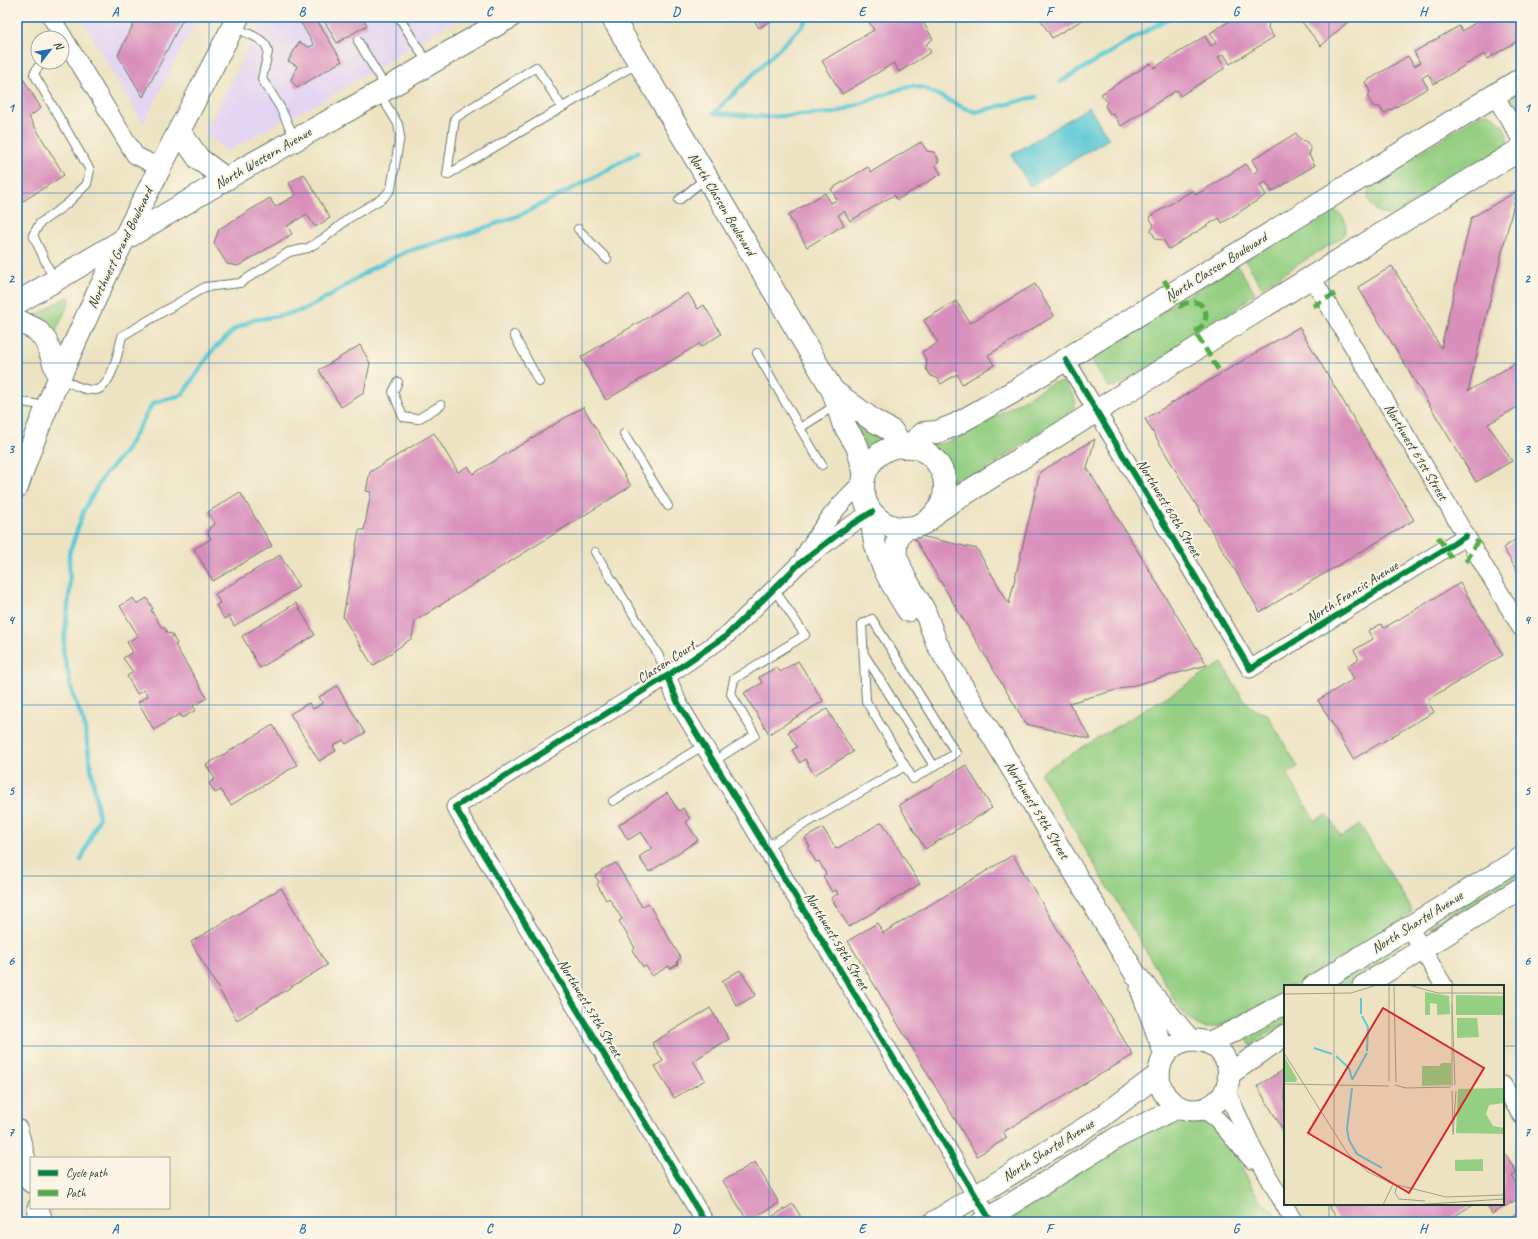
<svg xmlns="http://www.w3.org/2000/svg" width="1538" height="1239" font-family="Caveat,sans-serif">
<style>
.built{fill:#e2d4f3}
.green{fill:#94cf83;stroke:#5a865c}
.water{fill:#5dc9d5;stroke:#3e8384}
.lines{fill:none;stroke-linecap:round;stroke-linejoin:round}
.stream{stroke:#5dc9d5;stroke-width:4.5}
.building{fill:#d98fbc}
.service-casing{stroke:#677766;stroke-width:10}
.minor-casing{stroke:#677766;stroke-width:19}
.tertiary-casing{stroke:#677766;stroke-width:23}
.secondary-casing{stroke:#677766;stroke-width:24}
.service{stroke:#fff;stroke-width:8}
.minor{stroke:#fff;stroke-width:17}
.tertiary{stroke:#fff;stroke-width:21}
.secondary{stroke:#fff;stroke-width:22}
.quiet{stroke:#52ad45;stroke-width:5;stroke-dasharray:10 5;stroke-linecap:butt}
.cycleway-casing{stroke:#fcf5e5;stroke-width:8}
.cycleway{stroke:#00873e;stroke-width:6}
.grid{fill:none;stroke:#1f6fb2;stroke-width:1;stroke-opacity:0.55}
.labels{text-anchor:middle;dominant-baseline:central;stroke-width:4;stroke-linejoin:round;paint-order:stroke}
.street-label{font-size:14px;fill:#1f3d34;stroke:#fcf5e5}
.inset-river{fill:none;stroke:#5dc9d5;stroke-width:2}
.inset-road{fill:none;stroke:#9ba18a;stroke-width:1}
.view{fill:#d62828;fill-opacity:0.15;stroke:#d62828;stroke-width:2}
.inset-edge{fill:none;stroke:#1f3d34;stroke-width:2}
.neatline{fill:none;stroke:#1f6fb2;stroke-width:1.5}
.grid-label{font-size:13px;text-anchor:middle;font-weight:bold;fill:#1f6fb2}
</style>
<rect width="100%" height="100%" fill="#fcf5e5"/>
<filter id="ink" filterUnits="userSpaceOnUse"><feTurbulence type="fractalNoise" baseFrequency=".025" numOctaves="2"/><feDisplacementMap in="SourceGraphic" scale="8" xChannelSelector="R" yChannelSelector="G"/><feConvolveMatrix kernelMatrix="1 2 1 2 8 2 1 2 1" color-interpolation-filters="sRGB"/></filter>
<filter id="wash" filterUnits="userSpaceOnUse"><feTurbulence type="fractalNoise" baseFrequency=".012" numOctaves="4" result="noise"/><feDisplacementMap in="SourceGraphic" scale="16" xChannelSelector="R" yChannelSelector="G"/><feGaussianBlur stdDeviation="0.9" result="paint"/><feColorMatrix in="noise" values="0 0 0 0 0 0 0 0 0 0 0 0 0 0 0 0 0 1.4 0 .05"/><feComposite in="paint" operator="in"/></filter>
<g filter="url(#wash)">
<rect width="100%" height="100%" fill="#ede3c3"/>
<g class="built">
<path d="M81,17H198L143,124Z"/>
<path d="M264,17H460L317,104L279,122L227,151L205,133Z"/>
</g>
<g class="green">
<path d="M1521,88V121L1510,102L1511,98Z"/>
<path d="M1488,113C1497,116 1510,132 1507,142C1506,144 1504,146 1503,148L1393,215C1374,217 1363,200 1371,183L1481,114Z"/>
<path d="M1330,209C1343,212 1351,225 1342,237L1270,282L1262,288L1245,259Z"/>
<path d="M1237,265L1255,293L1220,323L1117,386L1108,387L1091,359L1093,355Z"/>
<path d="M67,297H69L70,301L55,333L52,334L33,317Z"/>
<path d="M1062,382C1070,388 1073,394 1076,403L1072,411L952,493C954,474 944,456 929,446L948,442L966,433L1052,383Z"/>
<path d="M851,418L869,433L888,442L878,446L869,453Z"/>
<path d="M1222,663C1233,681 1244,710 1267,714L1298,767L1287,774L1315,821L1327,814L1341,837L1360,825L1411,908V913L1408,916L1295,986H1285V993L1241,1020L1239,1016C1213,1031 1202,1035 1181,1010L1040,773Z"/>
<path d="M1514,873L1518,879L1435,931L1430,928V926Z"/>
<path d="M1396,945L1399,947L1400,950L1398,952L1344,986H1330Z"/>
<path d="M1285,1014V1023L1266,1034L1251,1046L1244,1035L1263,1027Z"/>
<path d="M1184,1116L1190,1118H1206L1239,1157L1243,1171L1251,1186L1263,1203L1273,1210L1280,1222H999L1167,1117Z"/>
</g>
<path class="water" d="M1089,107L1109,139L1030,186L1011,155Z"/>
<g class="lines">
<g class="stream">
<path d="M1060,82L1170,17"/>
<path d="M714,113L766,117L835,113L900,89L912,86L924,88L962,107L976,112L1036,97"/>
<path d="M714,113L802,26L808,17"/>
<path d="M81,860L99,818L84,723L73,695L63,650L70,588L69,554L84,510L103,477L125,452L153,403L182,395L213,350L235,329L253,320L284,315L306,309L336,292L371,269L408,251L470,233L520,215L589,180L638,152"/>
</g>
</g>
<g id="blocks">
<g class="building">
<path d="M137,17H184L143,97L118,55Z"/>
<path d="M300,17H315L342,61L297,88L291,80L297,66L288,61L299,42L309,47L314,45L298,18Z"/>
<path d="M322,17H362L367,25L337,43Z"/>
<path d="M752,17H777L759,28Z"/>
<path d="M866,17H920L933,39L926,44L931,52L899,72L894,63L842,94L822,61L874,30Z"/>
<path d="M1039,17H1087L1052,38Z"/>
<path d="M1236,17H1267L1269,21L1268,28L1274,37L1230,64L1224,54L1218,57L1225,68L1180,96L1177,90L1121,126L1114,115L1110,114L1105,106L1107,102L1101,94L1151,63L1154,68L1205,36L1211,46L1216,43L1210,33Z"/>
<path d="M1298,17H1353L1321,46Z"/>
<path d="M1485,17H1521V39L1487,59L1484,54L1434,84L1428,74L1422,78L1428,88L1384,114L1380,107L1373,106L1368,98L1370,92L1365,82L1408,56L1414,66L1420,63L1414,52L1459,26L1462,31Z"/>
<path d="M17,74L22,77L41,108L29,117L64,175L17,205Z"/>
<path d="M1296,133L1300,140L1306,141L1311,149L1309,155L1315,165L1272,192L1266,182L1260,185L1266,195L1222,223L1219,218L1169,249L1163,240L1156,239L1151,231L1154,225L1149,217L1193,190L1196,195L1246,164L1253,174L1258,170L1252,160Z"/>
<path d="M921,142L927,151L934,152L939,160L936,166L941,174L897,200L894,195L850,221L844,211L838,215L844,225L807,247L788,215L825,193L831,203L837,200L831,189L868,167L871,172Z"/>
<path d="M304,174L330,218L315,227L307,214L287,226L292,234L238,266L227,264L214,243L219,229L270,198L275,207L296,195L289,183Z"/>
<path d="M1517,191L1468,391L1521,360V405L1488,424L1512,461L1476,482L1358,287L1392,266L1441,348L1471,218Z"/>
<path d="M1035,284L1054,316L988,355L994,365L962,384L957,374L941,384L937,378L931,376L926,369L927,362L922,352L938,343L924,320L956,301L970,323Z"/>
<path d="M688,293L698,309L704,305L721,334L701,347L699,344L606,400L581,357Z"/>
<path d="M1299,327L1414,520L1260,612L1145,419Z"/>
<path d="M360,345L370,363L364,393L341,407L319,370Z"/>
<path d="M583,407L631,486L415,621L412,638L373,666L343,617L359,530H364L371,492L366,491L370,472L434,433L458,472L468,466L473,474Z"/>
<path d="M1095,439L1087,468L1207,665L1069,703L1091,739L1026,724L912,534L977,549L1009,604L1040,472Z"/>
<path d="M240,492L272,546L213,581L194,549L211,539L208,533L210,527L215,524L208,512Z"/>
<path d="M1521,536V577L1503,548Z"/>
<path d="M280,555L299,587L234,626L229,616L224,619L216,605L220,603L215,594Z"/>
<path d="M1460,583L1503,655L1427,700L1434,712L1353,759L1318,700L1354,679L1347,666L1359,659L1354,650L1373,639L1368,631L1381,624L1384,628Z"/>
<path d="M133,598L137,604L147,598L153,609L151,610L162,628L164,627L168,634L171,633L177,644L175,645L207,698L193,706L196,710L182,718L180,714L154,730L138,702L148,696L144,690L137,694L127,676L133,672L123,658L133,652L127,642L138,636L120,606Z"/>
<path d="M296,603L315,635L260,668L242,636Z"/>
<path d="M798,661L823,701L769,734L744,693L762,683L759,677L777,667L780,672Z"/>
<path d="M337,686L365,733L346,744L343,740L333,746L336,751L319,761L290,714L309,703L313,709L323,703L319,697Z"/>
<path d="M827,709L853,752L814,775L805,759L800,763L792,750L797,747L788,732Z"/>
<path d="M273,725L297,765L231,805L221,790L215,793L209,783L215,779L206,765Z"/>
<path d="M966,765L992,808L925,849L899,805Z"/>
<path d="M667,793L679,811L683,808L690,819L686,822L698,840L649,872L639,857L652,848L641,832L628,840L619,825Z"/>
<path d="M882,822L920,884L849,927L831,898L838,894L836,890L832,892L823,876L826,874L819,861L816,862L808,848L810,847L805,838L823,828L836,849Z"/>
<path d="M1013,855L1133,1055L1003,1132L1007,1138L977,1156L848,941L877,923L883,933Z"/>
<path d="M616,863L642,907L648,903L681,958L677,961L678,964L670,969L669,966L652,976L646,966L643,967L632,950L635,948L619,921L622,919L609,898L606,900L597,884L599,882L595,876L602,871L601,870Z"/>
<path d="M281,888L327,965L237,1020L191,942Z"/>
<path d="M740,970L756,995L737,1006L722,981Z"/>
<path d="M710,1008L729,1039L693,1061L705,1080L674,1098L655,1066L663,1061L652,1043Z"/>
<path d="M1285,1069V1133L1257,1086Z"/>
<path d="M1503,1150L1517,1173L1512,1176L1521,1190V1197L1492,1214L1486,1204H1503Z"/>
<path d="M755,1162L779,1203L748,1221L723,1181Z"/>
<path d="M793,1204L802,1219L800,1221V1222H763Z"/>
<path d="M1328,1204H1474L1445,1222H1339Z"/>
</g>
</g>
</g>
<g filter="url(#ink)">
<use href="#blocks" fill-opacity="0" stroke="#677766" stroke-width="1"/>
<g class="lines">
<defs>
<g id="service">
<path d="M399,17L428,64"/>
<path d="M233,27C245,33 267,38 268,52L262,79L280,107L295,139"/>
<path d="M358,41L386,88"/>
<path d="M46,62L38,67L34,74L90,170L87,184L67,204L40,223L33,235L54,280"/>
<path d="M562,107L536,67L455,118L447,175L638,63"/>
<path d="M679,200L706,178"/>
<path d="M578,229L607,259"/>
<path d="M514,335L539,382"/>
<path d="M757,353L800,428"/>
<path d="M60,378C71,383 83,391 95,390C111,390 119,349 122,336L205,287L240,283L289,252L308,248L326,237L349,218L383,198L391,189L400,136L398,124L379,93"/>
<path d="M398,382L393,392L403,417L418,419L441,405"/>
<path d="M17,401L46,406"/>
<path d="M624,434L668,506"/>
<path d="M822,465L800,428L836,405"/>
<path d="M595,552L659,656L667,676"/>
<path d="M872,619L956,753L913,779L866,701L862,624Z"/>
<path d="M864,654L934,766"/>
<path d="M714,761L755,735L731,694L734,679L805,635L774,589"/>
<path d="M613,801L704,745"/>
<path d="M766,847C812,819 859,794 905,766"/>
</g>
<g id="minor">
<path d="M51,17L135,155L160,168"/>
<path d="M1495,96L1521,139"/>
<path d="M1311,276L1521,628"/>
<path d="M1066,360L1185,559L1250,669L1466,536"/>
<path d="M804,556C822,526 838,504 864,481"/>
<path d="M667,676L678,703L891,1054L989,1218"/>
<path d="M1409,927L1444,986"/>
<path d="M1503,1085L1521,1115"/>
<path d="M1226,1087L1229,1096L1254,1151L1294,1222"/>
<path d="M1203,1109L1216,1118L1252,1160"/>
<path d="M705,1222L455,807L667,676L726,636L799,564L846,528L872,512"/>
<path d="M1519,1222L1521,1221"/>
</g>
<g id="tertiary">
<path d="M874,515C873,521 872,528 873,534C877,562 893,587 908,611"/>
<path d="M903,528L897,541L896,555L905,577L924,609L937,644L1136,975L1190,1040"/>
<path d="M1313,986L1521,858"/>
<path d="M1363,986L1521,888"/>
<path d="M1141,989L1165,1055"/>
<circle cx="1194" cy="1075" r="35"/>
<path d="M1208,1043L1238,1029L1285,1003"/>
<path d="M1228,1075L1285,1035"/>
<path d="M17,1130L31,1182"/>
<path d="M38,1208L42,1222"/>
<path d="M934,1222L1099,1119L1159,1074"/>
<path d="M982,1222L1118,1137L1179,1107"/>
</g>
<g id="secondary">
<path d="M612,17L833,391L843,423L857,446L865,474"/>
<path d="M179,131L199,159L226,179"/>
<path d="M17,303L241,170L386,89L510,17"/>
<path d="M17,320L37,330L46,341L59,377"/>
<path d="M833,391L874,421L892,431L903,447"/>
<circle cx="904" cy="487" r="41"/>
<path d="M907,447L924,433L937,432L955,425L1013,392L1521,79"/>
<path d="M17,487C35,432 58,379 82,327C130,222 185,120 238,17"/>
<path d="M936,512C1130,389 1325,268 1521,149"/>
</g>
</defs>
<use href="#service" class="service-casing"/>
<use href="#minor" class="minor-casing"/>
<use href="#tertiary" class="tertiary-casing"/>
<use href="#secondary" class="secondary-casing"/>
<use href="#service" class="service"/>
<use href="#minor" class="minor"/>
<use href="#tertiary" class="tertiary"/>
<use href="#secondary" class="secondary"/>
<g class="quiet">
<path d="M1164,280L1180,306C1203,292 1217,318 1195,332L1221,374"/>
<path d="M1313,306L1335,294"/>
<path d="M1438,537L1452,559"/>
<path d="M1466,562L1480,536"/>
</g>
<defs>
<g id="cycleway">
<path d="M1066,360L1185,559L1250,669L1466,536"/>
<path d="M667,676L678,703L891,1054L989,1218"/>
<path d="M705,1222L455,807L667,676L726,636L799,564L846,528L872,512"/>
</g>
</defs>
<use href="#cycleway" class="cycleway-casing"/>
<use href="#cycleway" class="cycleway"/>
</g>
</g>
<path class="grid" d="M209,17V1222M396,17V1222M582,17V1222M769,17V1222M956,17V1222M1142,17V1222M1329,17V986M17,193H1521M17,363H1521M17,534H1521M17,705H1521M17,876H1521M17,1046H1285M1503,1046H1521M1329,1204V1222"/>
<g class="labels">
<g class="street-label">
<text transform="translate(263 158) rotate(-30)">North Western Avenue</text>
<text transform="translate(722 204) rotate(59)">North Classen Boulevard</text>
<text transform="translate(120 248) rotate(-64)">Northwest Grand Boulevard</text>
<text transform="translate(1216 267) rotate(-32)">North Classen Boulevard</text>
<text transform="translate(1416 452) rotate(59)">Northwest 61st Street</text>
<text transform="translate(1169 508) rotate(59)">Northwest 60th Street</text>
<text transform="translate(1352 592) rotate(-32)">North Francis Avenue</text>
<text transform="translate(666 662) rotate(-33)">Classen Court</text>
<text transform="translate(1037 810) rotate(59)">Northwest 59th Street</text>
<text transform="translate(1417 922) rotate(-32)">North Shartel Avenue</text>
<text transform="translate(837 941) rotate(59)">Northwest 58th Street</text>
<text transform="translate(590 1008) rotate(59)">Northwest 57th Street</text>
<text transform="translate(1048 1150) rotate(-32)">North Shartel Avenue</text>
</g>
</g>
<g transform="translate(1284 985)">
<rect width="220" height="220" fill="#ede3c3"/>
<path d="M141,7L165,11L166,29L153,30V19L146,18V30H141ZM172,10L220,11V30H172ZM173,33H193L195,52L173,53ZM0,71L13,94L12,97H0ZM158,78H167V100L138,101V81H155ZM220,103V118L205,120L202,129L209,141L220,143V149L172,148L174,104ZM199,174V186H171V175Z" fill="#94cf83"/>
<path class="inset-river" d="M77,13V29M78,31L84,42L83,66M30,63L48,69M52,71L65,83L68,94M68,95L83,68M68,103L63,144L65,155L73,169L98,183"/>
<path class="inset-road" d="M105,0V96M110,0L112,97M124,0L154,8H220M0,9L67,8L93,0M168,18L171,100M0,68L64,169L84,187L111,200M0,99L105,101M111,100L122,103L167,102M168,101V0M168,106L169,148M169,150L172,106M113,200L111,208L115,214L141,216M114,200L162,212L220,210M50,220V0M99,220L109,199M129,220L220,214"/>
<path class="view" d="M99,23L200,83L125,208L24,148Z"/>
<rect width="220" height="220" class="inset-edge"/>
</g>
<rect width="1538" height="1239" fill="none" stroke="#fcf5e5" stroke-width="44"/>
<rect x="30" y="1157" width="140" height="52" fill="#fcf5e5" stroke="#a4ab9e"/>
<rect x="38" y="1170" width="20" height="6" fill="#00873e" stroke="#a4ab9e"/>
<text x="66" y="1177" font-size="12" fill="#1f3d34">Cycle path</text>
<rect x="38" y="1190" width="20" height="6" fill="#52ad45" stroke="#a4ab9e"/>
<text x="66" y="1197" font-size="12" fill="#1f3d34">Path</text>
<g transform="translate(50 50) rotate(59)"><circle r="19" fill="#fcf5e5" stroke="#a4ab9e"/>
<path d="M0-3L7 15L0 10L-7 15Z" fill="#1f6fb2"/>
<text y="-6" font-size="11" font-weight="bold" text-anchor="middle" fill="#1f3d34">N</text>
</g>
<rect x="22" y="22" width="1494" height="1195" class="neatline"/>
<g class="grid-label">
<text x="115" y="16">A</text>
<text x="302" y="16">B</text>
<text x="489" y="16">C</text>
<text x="676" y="16">D</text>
<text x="862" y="16">E</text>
<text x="1049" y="16">F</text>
<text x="1236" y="16">G</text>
<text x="1423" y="16">H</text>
<text x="11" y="112">1</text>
<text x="1527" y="112">1</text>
<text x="11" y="283">2</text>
<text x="1527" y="283">2</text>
<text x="11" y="453">3</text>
<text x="1527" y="453">3</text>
<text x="11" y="624">4</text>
<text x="1527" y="624">4</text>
<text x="11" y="795">5</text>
<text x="1527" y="795">5</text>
<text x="11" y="965">6</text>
<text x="1527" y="965">6</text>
<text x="11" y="1136">7</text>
<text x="1527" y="1136">7</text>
<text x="115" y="1233">A</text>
<text x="302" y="1233">B</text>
<text x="489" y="1233">C</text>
<text x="676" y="1233">D</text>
<text x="862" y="1233">E</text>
<text x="1049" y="1233">F</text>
<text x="1236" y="1233">G</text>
<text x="1423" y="1233">H</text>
</g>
</svg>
